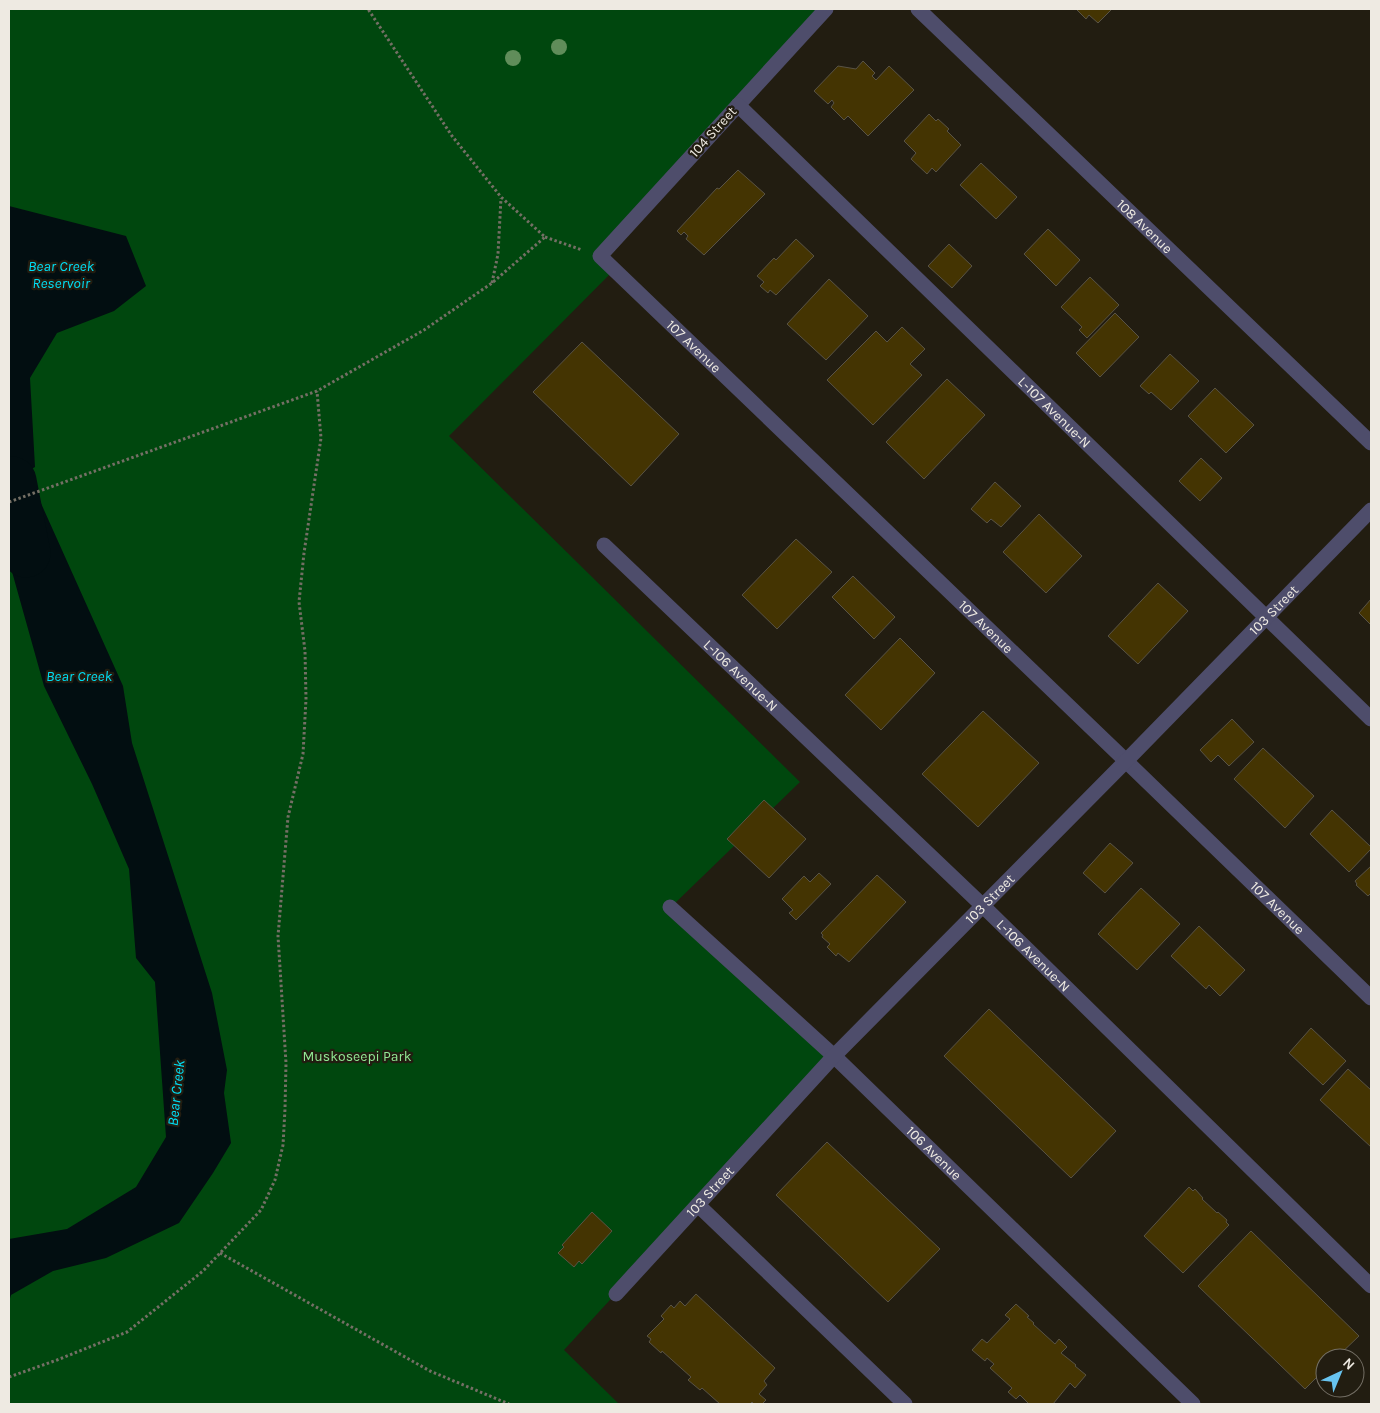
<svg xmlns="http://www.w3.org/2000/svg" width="1380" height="1413" font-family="Karla,sans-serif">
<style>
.green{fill:#00470e}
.water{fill:#020e11}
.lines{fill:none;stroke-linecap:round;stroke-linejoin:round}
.river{stroke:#020e11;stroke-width:49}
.building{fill:#443402;stroke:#595345}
.path{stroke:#746f65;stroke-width:3;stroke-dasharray:2.5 2.5;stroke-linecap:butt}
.minor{stroke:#4e4d6b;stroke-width:15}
.tree{fill:#608d5a}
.labels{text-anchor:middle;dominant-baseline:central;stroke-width:4.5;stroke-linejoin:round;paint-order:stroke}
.street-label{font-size:14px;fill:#eeeae2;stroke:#221d11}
.park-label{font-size:14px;fill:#92e895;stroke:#221d11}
.water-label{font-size:15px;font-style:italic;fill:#01dff5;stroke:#221d11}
</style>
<rect width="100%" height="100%" fill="#221d11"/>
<path class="green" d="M9,9H832L600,256L614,270L449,436L800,782L671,907L834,1056L564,1350L619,1404H9Z"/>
<g class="water">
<path d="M9,206L126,236L146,286L114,311L57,333L30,378L35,467L9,482Z"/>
<path d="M31,481L123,686L132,743L212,993L227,1070L224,1093L231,1143L213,1173L179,1223L106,1258L53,1271L11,1295L9,1302V1239L67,1229L136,1187L166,1137L155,982L136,958L129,869L92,784L44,686L9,561V488Z"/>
</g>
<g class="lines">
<path class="river" d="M12,481L26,553"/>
</g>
<g class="building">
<path d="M1076,9H1112L1098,23L1089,15L1086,19Z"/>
<path d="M863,61L875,73L872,76L876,80L889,66L914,90L868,136L848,116L844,120L831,107L834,103L832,100L828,104L814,91L838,66L856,69Z"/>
<path d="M929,114L936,121L938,119L949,129L947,131L961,145L936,172L932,168L927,174L911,159L916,153L904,141Z"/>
<path d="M981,163L1017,197L996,219L960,185Z"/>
<path d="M738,170L765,194L704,255L686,239L688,236L684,232L681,235L677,231L717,188L719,189Z"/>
<path d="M1048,229L1080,260L1056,286L1024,254Z"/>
<path d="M796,239L814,256L776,295L770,290L768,293L760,286L764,282L757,276L774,258L776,260Z"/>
<path d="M949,244L972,266L952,288L928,266Z"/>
<path d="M1090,277L1119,305L1087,338L1079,330L1082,327L1061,307Z"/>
<path d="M829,279L868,316L826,360L787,324Z"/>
<path d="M1115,313L1139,337L1100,377L1076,353Z"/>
<path d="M902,327L925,349L910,364L922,375L873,425L827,380L876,331L887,342Z"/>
<path d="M582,342L679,434L631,486L533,392Z"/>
<path d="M1170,354L1199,381L1171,410L1151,392L1149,394L1140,386Z"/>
<path d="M947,379L985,415L924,479L886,442Z"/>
<path d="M1215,388L1254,425L1226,453L1188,416Z"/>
<path d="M1201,458L1222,478L1200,501L1179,481Z"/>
<path d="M995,482L1021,506L1001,527L991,519L987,523L971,509Z"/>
<path d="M1039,514L1082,556L1046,593L1003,552Z"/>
<path d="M796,539L832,572L777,629L742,595Z"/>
<path d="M853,576L895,617L874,639L832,597Z"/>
<path d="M1158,583L1188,611L1138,664L1108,636Z"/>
<path d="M1371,599V625L1359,613Z"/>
<path d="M900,638L935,673L881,730L845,695Z"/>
<path d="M983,711L1039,763L978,827L922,774Z"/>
<path d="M1232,719L1254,742L1229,766L1218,755L1211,762L1200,750Z"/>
<path d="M1263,748L1314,796L1285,828L1234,779Z"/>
<path d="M764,800L806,839L769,878L727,839Z"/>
<path d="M1332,810L1371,847V849L1349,872L1310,834Z"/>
<path d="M1110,843L1133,863L1105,893L1083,873Z"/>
<path d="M1371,866V893L1368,896L1356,885L1357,884L1355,881Z"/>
<path d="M819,873L831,884L796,920L789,913L793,910L782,899L804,876L810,882Z"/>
<path d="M877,875L906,902L849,962L838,953L836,956L827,947L830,944L822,937L823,935L821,933Z"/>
<path d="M1141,888L1180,924L1137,970L1098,934Z"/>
<path d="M1199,926L1245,970L1220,996L1209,985L1206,989L1171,956Z"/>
<path d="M989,1009L1116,1131L1071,1178L944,1056Z"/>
<path d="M1311,1028L1346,1061L1323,1085L1289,1053Z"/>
<path d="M1348,1069L1371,1090V1147L1320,1100Z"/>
<path d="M827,1142L940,1249L888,1302L776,1195Z"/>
<path d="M1189,1187L1193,1191L1195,1189L1203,1198L1202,1199L1217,1213L1218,1212L1227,1220L1226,1222L1229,1225L1183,1273L1144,1236Z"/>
<path d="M592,1212L612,1231L582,1264L579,1261L574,1267L558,1253L564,1247L562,1245Z"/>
<path d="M1251,1231L1359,1336L1336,1358H1325V1369L1305,1389L1198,1286Z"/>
<path d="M696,1294L775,1368L764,1381L767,1385L759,1394L766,1400L762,1404H754L752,1402L750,1404H720L702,1388L700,1390L688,1380L691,1377L662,1351L661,1353L649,1342L651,1339L647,1336L664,1319L661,1316L671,1305L674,1308L680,1301L685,1306Z"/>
<path d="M1016,1304L1029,1316L1027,1317L1034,1323L1033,1324L1055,1344L1059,1339L1067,1347L1061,1353L1076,1365L1075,1366L1086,1375L1075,1388L1070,1383L1053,1404H1029L1020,1395L1016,1399L1008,1392L1012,1388L990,1368L994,1364L987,1358L985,1361L972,1350L982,1339L987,1343L1010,1319L1005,1315Z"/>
</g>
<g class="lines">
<g class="path">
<path d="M545,237L582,250"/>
<path d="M492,283L498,254L501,198"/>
<path d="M9,502L317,391L424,330L492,283L545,237L501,197L452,136L368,9"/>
<path d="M220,1253L430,1371L509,1404"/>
<path d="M9,1377L57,1360L127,1332L203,1271L261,1210L275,1180L283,1145L285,1109L286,1063L278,936L288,817L303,754L306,699L305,651L299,602L304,553L321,438L317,391"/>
</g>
<g class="minor">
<path id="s1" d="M826,9L600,256L1126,761L1371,998"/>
<path id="s2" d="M918,9L1371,443"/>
<path id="s3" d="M738,105L1371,719"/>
<path id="s4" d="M604,545L983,906L1371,1286"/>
<path id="s5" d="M670,907L834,1056L1193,1404"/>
<path d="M698,1205L905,1404"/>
<path id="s6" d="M616,1294L834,1056L1126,761L1371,510"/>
</g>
</g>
<g class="tree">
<circle cx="559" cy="47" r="8"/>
<circle cx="513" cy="58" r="8"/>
</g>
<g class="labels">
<g class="street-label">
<text transform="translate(713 132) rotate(-48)">104 Street</text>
<text stroke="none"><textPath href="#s2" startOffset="314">108 Avenue</textPath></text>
<text stroke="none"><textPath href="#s1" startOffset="465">107 Avenue</textPath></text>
<text stroke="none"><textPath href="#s3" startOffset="441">L-107 Avenue-N</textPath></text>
<text stroke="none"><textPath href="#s6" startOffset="949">103 Street</textPath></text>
<text stroke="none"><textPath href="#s1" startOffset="870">107 Avenue</textPath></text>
<text stroke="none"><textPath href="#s4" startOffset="189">L-106 Avenue-N</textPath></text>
<text stroke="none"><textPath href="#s6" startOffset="544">103 Street</textPath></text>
<text stroke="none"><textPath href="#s1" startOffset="1275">107 Avenue</textPath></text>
<text stroke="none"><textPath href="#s4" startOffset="594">L-106 Avenue-N</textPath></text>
<text stroke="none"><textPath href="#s5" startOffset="361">106 Avenue</textPath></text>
<text stroke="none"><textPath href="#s6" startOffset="139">103 Street</textPath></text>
</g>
<g class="park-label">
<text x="357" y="1056">Muskoseepi Park</text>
</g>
<g class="water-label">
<text x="61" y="266">Bear Creek<tspan x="61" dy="17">Reservoir</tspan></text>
<text x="79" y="676">Bear Creek</text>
<text transform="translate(176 1093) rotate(-84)">Bear Creek</text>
</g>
</g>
<rect width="1380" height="1413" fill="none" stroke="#eeeae2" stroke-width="20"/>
<g transform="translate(1340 1373) rotate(44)"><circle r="24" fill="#221d11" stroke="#746f65"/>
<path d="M0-4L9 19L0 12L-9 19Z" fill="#68c4f0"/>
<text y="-8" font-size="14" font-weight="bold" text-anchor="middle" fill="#eeeae2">N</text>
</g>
</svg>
